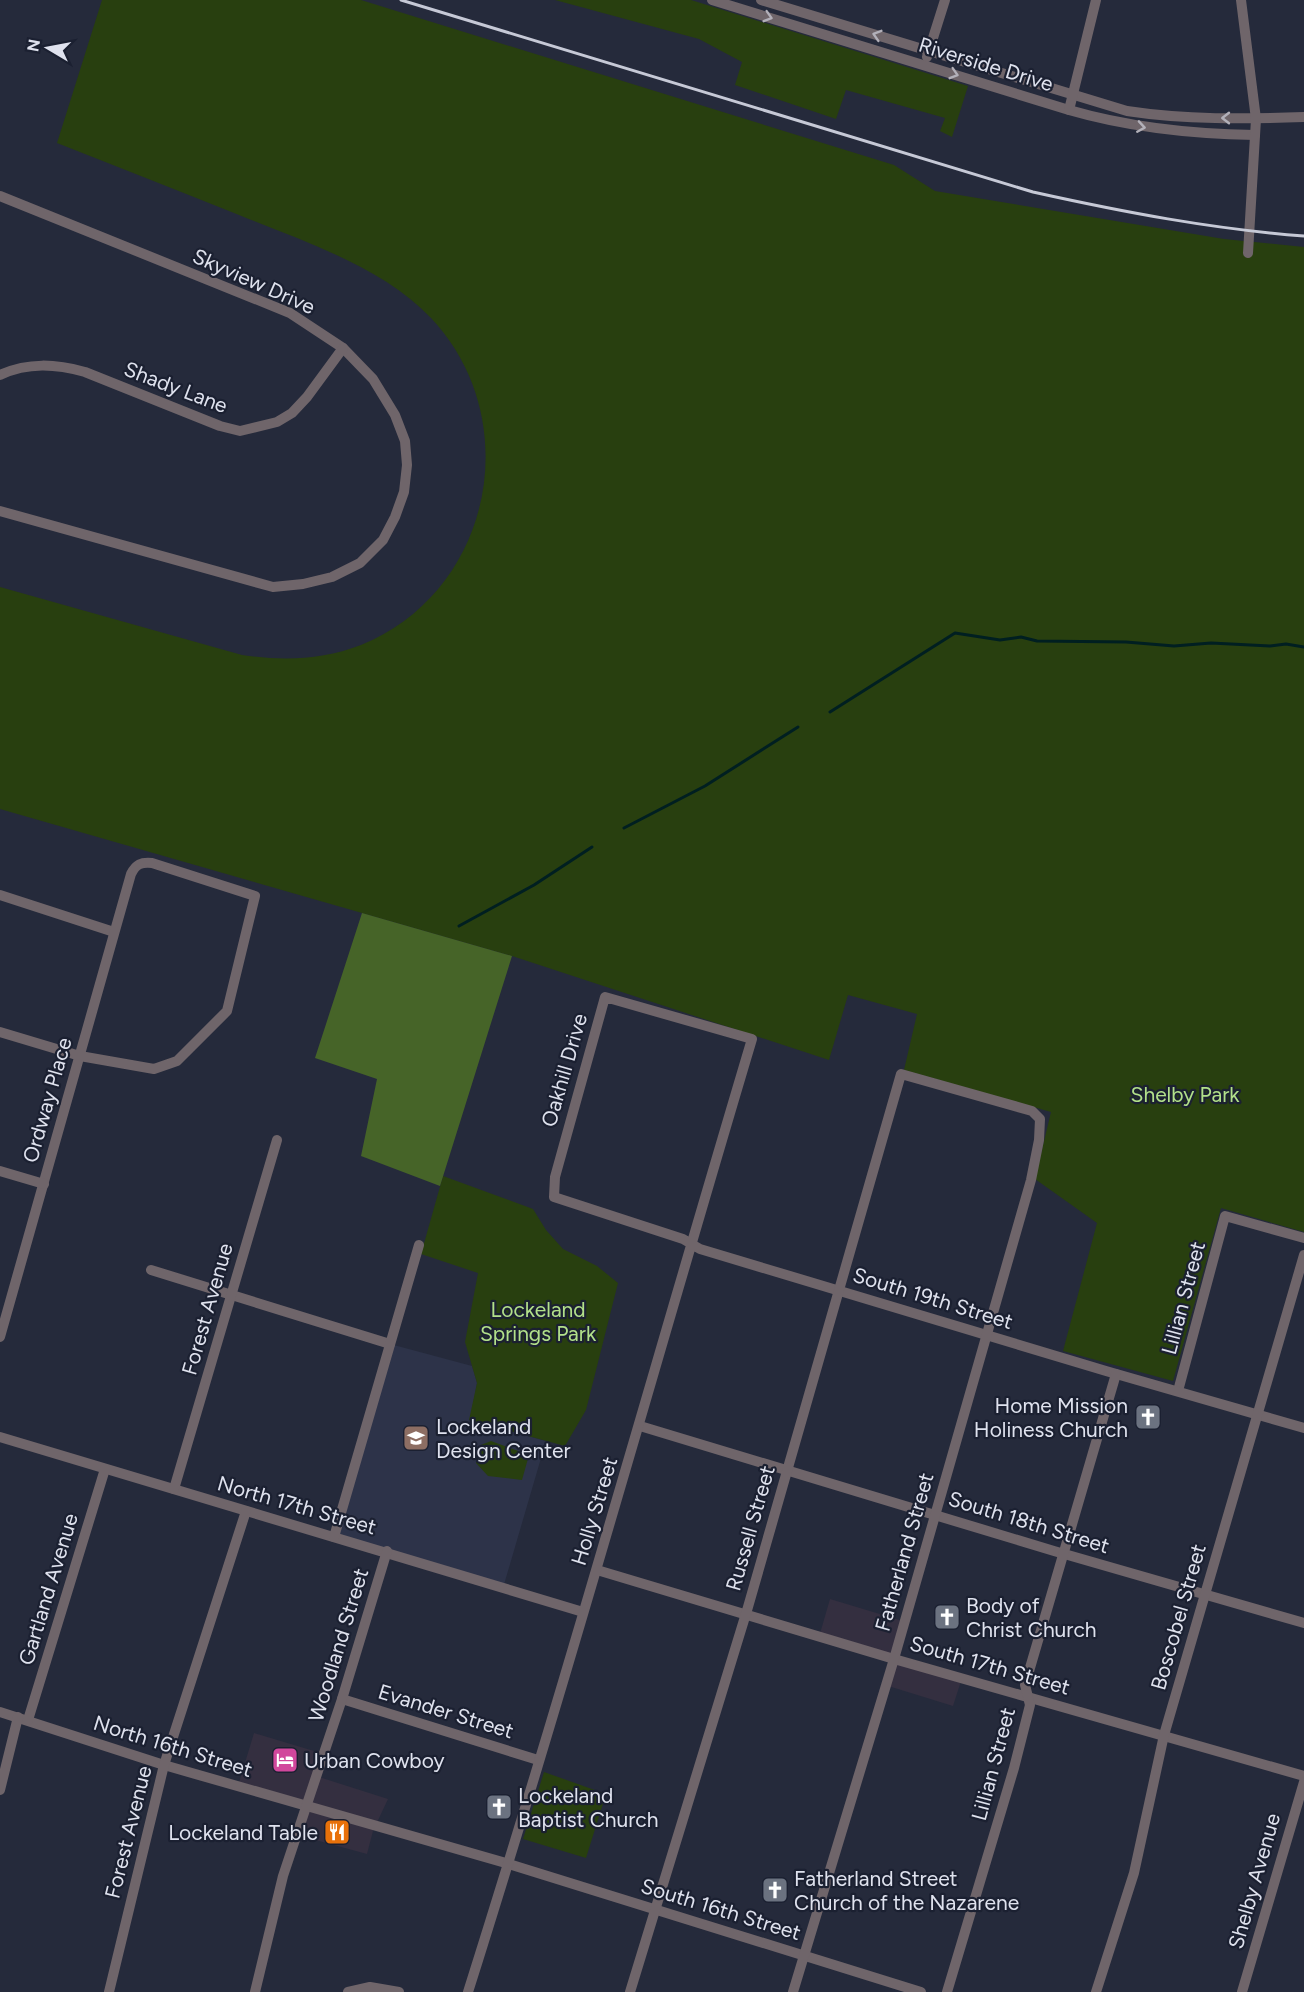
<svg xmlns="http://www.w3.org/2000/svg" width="1304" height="1992" font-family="Figtree,sans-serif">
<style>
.commercial{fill:#342f40}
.built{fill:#2d3349}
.green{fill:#283f0f}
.forest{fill:#466428}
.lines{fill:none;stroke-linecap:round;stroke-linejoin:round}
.stream{stroke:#001f21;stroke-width:3}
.minor{stroke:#6f656a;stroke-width:10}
.rail{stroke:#c6c9d6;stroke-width:3}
.oneway{stroke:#b2b0b9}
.labels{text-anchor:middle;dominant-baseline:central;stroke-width:4.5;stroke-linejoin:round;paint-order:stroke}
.street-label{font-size:21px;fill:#dfe2ee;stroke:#1b2031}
.park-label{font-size:21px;fill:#b2e08a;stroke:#1b2031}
.poi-label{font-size:21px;fill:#dfe2ee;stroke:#1b2031;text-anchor:start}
</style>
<rect width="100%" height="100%" fill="#252a3b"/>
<g class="commercial">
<path d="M830,1599L903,1621L894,1659L962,1678L953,1706L885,1685L893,1659L819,1637Z"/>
<path d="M254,1733L324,1754L319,1777L388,1799L373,1831L367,1854L297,1835L308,1806L238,1786Z"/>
</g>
<path class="built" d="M390,1344L472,1366L477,1383L470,1420L546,1441L503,1588L334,1537Z"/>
<g class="green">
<path d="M102,0H361L894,165L935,191L1224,239L1304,247V1232L1221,1208L1173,1381L1063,1351L1097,1223L1035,1179L1051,1112L904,1070L917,1014L848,995L829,1060L512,956L0,809V587L242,655C283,661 322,660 361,645C492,592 527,420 431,318C383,267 303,241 239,215C179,191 118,167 57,143Z"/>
<path d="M555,0H691L968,86L952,137L940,131L945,118L846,90L836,119L735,85L742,62L699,39Z"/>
<path d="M443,1176L533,1209L546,1230L563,1249L597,1266L618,1283L586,1410L565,1446L469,1420L477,1383L465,1342L478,1273L421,1254Z"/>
<path d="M491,1441L529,1455L522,1480L488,1476L476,1463L481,1445Z"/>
<path d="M544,1772L606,1794L586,1858L523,1839Z"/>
</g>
<path class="forest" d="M362,913L512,956L440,1186L361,1156L377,1079L315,1058Z"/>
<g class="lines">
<g class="stream">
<path d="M830,712L955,633L1000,640L1021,637L1037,641L1126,642L1174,646L1211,643L1270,646L1286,644L1304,647"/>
<path d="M624,828L705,786L798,727"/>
<path d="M459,926L534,885L592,847"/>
</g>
<g class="minor">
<path d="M712,0L1069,110C1131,128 1191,134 1255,135"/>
<path d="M761,0L1127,111C1186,120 1245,119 1304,117"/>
<path d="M1241,0L1256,119L1248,253"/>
<path d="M927,57L945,0"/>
<path d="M1069,110L1096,0"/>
<path d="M0,196L290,313L343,348L373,379L395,415L405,441L407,465L404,492L395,517L383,540L360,563L332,577L303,584L273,587L0,511"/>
<path d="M0,375C28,362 56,364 85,372L220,426L240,431L277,422L292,413L307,397L343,348"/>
<path d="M0,895L114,932"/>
<path d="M0,1032L80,1056L154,1069L177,1061L227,1011L255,896L152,863C141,862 136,864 131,874L0,1337"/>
<path d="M0,1171L44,1184"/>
<path d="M151,1270L390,1344"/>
<path d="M1178,1391L1225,1216L1304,1238"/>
<path d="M640,1426L1054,1551L1304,1623"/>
<path d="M0,1437L583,1612"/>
<path d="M174,1489L277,1140"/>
<path d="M334,1537L419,1245"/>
<path d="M597,1570L894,1659L1304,1776"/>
<path d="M342,1699L538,1760"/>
<path d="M0,1712L164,1765L509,1864L921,1992"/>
<path d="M28,1720L105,1469"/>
<path d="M0,1790L18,1717"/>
<path d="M109,1992L164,1765L246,1511"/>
<path d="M255,1992L283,1876L342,1699L387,1551"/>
<path d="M348,1992L370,1987L399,1992"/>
<path d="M468,1992C568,1676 657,1357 752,1039L605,997L555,1177L554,1197L683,1239L700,1249L1106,1371L1304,1428"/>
<path d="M630,1992L748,1607L901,1074L1032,1111L1040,1119L1039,1140L1031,1180L894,1659L793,1992"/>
<path d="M947,1992L1014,1768L1030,1705L1025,1685L1116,1374"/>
<path d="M1096,1992L1134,1873L1164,1735L1304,1255"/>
<path d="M1242,1992L1304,1782"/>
</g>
<path class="rail" d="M401,0L1033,192C1123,212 1212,229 1304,236"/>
</g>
<defs><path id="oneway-chevron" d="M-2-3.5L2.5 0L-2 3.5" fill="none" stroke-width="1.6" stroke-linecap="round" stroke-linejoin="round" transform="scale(1.5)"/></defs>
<g class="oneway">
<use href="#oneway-chevron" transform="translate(768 17) rotate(17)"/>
<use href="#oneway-chevron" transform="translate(877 35) rotate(-163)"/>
<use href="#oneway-chevron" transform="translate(954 74) rotate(17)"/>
<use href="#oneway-chevron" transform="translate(1226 118) rotate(-180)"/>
<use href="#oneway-chevron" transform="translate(1141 127) rotate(9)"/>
</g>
<defs>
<symbol id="church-square" viewBox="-11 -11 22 22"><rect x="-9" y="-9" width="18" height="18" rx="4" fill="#6b7280" stroke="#1b2031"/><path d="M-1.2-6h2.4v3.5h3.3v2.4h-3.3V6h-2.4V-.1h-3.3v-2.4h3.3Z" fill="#fff"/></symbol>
<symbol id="school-square" viewBox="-11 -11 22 22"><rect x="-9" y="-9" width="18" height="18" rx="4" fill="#8d6e63" stroke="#1b2031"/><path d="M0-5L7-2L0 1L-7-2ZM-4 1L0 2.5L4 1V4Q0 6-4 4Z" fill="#fff"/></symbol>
<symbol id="hotel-square" viewBox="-11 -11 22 22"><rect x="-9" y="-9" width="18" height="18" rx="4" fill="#d1479c" stroke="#1b2031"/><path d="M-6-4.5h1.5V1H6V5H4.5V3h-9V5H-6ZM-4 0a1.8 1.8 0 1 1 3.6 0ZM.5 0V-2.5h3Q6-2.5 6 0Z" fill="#fff"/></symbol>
<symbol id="restaurant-square" viewBox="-11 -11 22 22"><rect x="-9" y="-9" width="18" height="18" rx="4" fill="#e8710a" stroke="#1b2031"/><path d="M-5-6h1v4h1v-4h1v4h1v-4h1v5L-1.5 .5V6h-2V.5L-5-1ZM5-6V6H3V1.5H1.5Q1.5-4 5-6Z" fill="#fff"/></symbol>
</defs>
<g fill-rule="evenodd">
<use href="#church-square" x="1133" y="1402" width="30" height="30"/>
<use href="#school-square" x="401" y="1423" width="30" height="30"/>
<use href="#church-square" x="932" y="1602" width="30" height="30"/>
<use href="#hotel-square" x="270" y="1745" width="30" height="30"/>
<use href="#church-square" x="484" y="1792" width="30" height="30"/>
<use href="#restaurant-square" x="322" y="1817" width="30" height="30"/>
<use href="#church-square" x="760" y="1875" width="30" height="30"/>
</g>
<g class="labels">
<g class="street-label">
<text transform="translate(986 64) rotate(17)">Riverside Drive</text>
<text transform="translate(254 281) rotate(24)">Skyview Drive</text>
<text transform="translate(176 387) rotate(21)">Shady Lane</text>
<text transform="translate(564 1070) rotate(-74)">Oakhill Drive</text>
<text transform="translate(47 1100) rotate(-74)">Ordway Place</text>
<text transform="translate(933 1298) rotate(17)">South 19th Street</text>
<text transform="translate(1183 1298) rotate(-75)">Lillian Street</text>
<text transform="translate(207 1309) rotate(-74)">Forest Avenue</text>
<text transform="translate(297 1505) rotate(16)">North 17th Street</text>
<text transform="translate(594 1511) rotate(-73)">Holly Street</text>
<text transform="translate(1029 1522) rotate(17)">South 18th Street</text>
<text transform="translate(750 1528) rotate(-74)">Russell Street</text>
<text transform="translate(904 1552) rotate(-74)">Fatherland Street</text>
<text transform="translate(48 1589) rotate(-73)">Gartland Avenue</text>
<text transform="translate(1178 1617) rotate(-74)">Boscobel Street</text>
<text transform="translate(338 1645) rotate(-73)">Woodland Street</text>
<text transform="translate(990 1665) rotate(16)">South 17th Street</text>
<text transform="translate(446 1711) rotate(17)">Evander Street</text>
<text transform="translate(173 1746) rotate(17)">North 16th Street</text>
<text transform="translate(993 1764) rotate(-75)">Lillian Street</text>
<text transform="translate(128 1832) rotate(-76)">Forest Avenue</text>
<text transform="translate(1254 1881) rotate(-74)">Shelby Avenue</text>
<text transform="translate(721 1909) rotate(17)">South 16th Street</text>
</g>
<g class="park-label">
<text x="1185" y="1094">Shelby Park</text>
<text x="538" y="1309">Lockeland<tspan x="538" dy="24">Springs Park</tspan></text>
</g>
<g class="poi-label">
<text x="1128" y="1405" text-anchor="end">Home Mission<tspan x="1128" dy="24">Holiness Church</tspan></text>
<text x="436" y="1426">Lockeland<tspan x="436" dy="24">Design Center</tspan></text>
<text x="966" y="1605">Body of<tspan x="966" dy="24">Christ Church</tspan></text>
<text x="304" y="1760">Urban Cowboy</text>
<text x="518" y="1795">Lockeland<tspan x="518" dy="24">Baptist Church</tspan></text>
<text x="318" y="1832" text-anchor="end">Lockeland Table</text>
<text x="794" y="1878">Fatherland Street<tspan x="794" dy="24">Church of the Nazarene</tspan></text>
</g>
</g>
<g transform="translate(48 48) rotate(280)" stroke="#1b2031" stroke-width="4.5" paint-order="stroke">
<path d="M0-4.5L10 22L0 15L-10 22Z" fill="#dfe2ee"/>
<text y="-9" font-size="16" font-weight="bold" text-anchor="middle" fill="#dfe2ee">N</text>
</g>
</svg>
